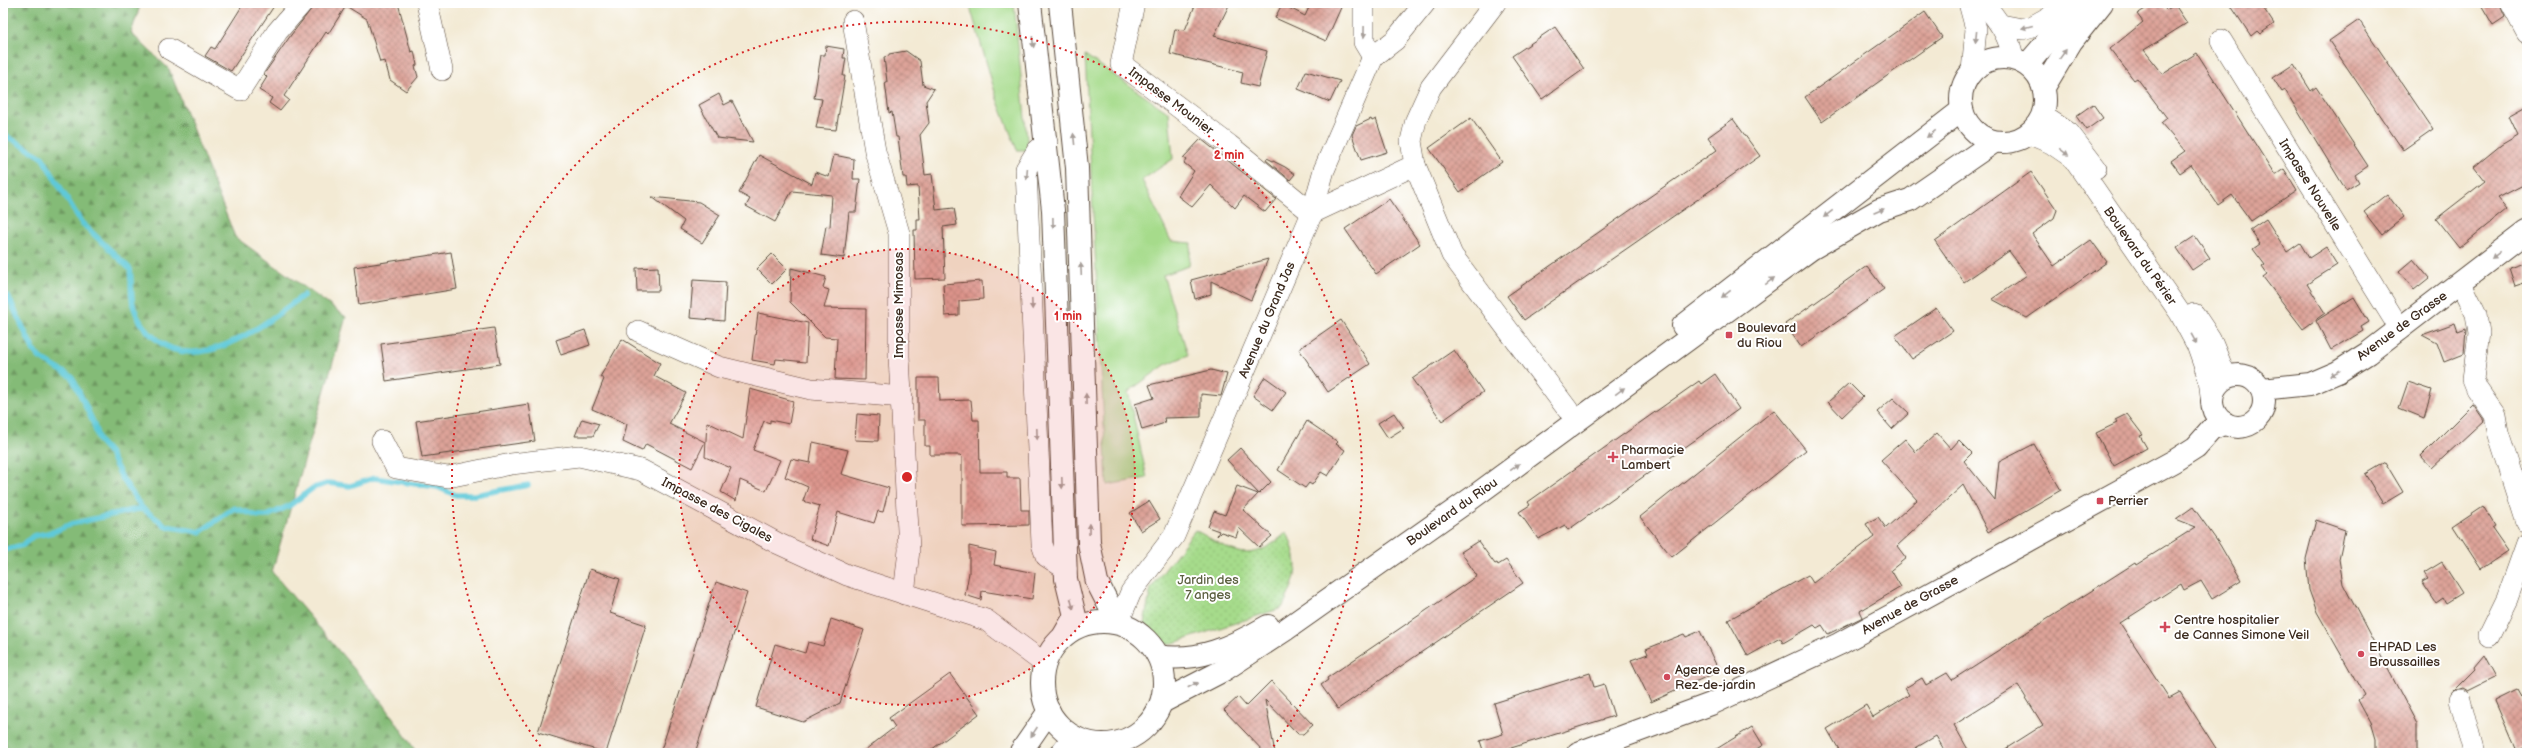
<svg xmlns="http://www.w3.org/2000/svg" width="2530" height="756" font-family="'Balsamiq Sans',sans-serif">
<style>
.grass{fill:url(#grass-dots);stroke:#708254}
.forest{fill:url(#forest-firs);stroke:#60724a}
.garden{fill:#a6db8b;stroke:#708254}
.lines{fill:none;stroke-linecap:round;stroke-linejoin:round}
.stream{stroke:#5fc9d9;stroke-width:5.5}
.building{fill:url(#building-cross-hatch)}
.street-casing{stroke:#574739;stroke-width:22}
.secondary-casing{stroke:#574739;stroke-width:24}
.highway-casing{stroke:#574739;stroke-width:24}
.street{stroke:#fff;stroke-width:21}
.secondary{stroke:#fff;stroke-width:22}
.highway{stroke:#fff;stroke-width:22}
.oneway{fill:#a79f9a}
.ring{fill:none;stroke:#d62828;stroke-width:2;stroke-dasharray:2 4}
.poi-dot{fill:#d1495b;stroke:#fff;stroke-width:1.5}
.labels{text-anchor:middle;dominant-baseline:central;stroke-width:4;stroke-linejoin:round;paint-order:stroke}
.street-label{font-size:13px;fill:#3b2a1e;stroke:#fff}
.poi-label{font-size:13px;fill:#3b2a1e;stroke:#fff;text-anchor:start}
.park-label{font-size:13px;fill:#5b5f3f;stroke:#fff}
.centre{fill:#d62828;stroke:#fff;stroke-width:2}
.ring-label{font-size:12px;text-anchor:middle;font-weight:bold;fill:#d62828;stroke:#fff;stroke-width:4;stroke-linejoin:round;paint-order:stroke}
</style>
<defs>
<pattern id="grass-dots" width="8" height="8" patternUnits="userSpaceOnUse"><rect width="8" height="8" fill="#a6db8b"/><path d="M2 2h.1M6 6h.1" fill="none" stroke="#90bc78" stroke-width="1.8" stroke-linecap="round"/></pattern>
<pattern id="forest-firs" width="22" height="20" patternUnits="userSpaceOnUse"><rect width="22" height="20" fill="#84bb77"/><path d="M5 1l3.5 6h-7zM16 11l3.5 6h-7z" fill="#6d9861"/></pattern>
<pattern id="building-cross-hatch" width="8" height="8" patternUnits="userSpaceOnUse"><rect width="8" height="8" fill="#dda399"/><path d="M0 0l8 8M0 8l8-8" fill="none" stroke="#b4857c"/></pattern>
</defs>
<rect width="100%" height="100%" fill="#fff"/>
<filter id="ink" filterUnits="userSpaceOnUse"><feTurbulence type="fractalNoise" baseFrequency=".025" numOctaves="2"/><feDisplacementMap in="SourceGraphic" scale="8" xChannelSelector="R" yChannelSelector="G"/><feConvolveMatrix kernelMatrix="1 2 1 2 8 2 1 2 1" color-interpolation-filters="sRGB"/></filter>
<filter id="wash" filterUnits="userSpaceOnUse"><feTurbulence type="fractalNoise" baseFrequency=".012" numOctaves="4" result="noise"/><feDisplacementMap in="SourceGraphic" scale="16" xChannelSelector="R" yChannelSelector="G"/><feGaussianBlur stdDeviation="0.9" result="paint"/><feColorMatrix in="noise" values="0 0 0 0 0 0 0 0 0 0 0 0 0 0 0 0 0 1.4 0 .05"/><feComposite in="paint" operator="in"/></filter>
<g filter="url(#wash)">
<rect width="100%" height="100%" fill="#f3ead4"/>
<path class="grass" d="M1195,530C1235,552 1248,567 1287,532C1301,566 1298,576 1282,608L1167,645L1144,623L1151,588Z"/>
<path class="forest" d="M3,3H141L131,33L169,69L235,237L346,317L272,572L383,703L417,753H3Z"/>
<g class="garden">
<path d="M969,3H1014L1028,150H1017L997,99Z"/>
<path d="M1085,55L1169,113L1173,159L1142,180L1171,241L1191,243L1189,266L1163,275L1188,355L1165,365L1128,392L1147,478L1107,485Z"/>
</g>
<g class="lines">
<g class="stream">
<path d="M3,134L42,157L81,222L130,269C132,281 130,297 134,308C138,321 147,332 157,340C202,377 268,321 304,295"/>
<path d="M8,296L34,351L40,358L72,377L93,422L99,441L109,452L122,478L142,508"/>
<path d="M3,550L23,545L33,536L53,532L71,524L142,508L166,526L200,532L234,508L258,516H267L289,506L313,488L329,483L350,486L374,478L437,487L456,495H475L528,485"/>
</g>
</g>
<g id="blocks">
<g class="building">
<path d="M244,3H276L231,71L205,56L211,47L215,49Z"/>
<path d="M316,3H398L411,52L414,51L417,65L415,66L418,77L406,91L390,80L385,61L380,62L367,19L346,6L328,34L326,32L284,96L289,100L280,111L269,103L272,98L259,90L267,77L264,74L291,35Z"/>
<path d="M1196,3H1230L1214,36L1267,51L1258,87L1241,83L1243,72L1170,54L1175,29L1185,30Z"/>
<path d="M1311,3H1343L1326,41L1275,18L1282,4L1305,16Z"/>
<path d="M2155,3H2161L2166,10L2175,5L2187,23L2144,50L2163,74L2197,53L2275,175L2284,169L2297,190L2251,221L2232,195L2218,205L2191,165L2180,173L2171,161L2185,151L2161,123L2167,118L2137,78L2134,80L2110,49L2143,22L2137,14Z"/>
<path d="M2229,3H2260L2274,24L2260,34L2257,31L2251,36Z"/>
<path d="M2480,3H2499L2505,17L2493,25Z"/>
<path d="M1925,12L1942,37L1822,122L1805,97Z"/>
<path d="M2359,20L2433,129L2403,150L2329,41Z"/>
<path d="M1555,27L1584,69L1542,99L1512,56Z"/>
<path d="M826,46L844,49L843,58H846L843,76H845L836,130L816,128L822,99L814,98L821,55H825Z"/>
<path d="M906,51L920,61L923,85L934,89L926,101L929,123L920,135L925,175L932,174L936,210L954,208L957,225L943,227L945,278L915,279L914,230H917V219H920L918,186L907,187L906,177H903L898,137H896L892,112L889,113L885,82H887L884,57L889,56V54Z"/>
<path d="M2294,64L2311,91L2316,87L2368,166L2355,175L2359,182L2346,190L2285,90L2282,92L2273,78Z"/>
<path d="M1306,71L1340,81L1330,102L1298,89Z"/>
<path d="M719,94L724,105L732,101L753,142L717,138L699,105Z"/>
<path d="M2093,104L2103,118L2086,130L2076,116Z"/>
<path d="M2527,106V183L2498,198L2507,209L2459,248L2436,219L2485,181L2474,167L2501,145L2518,135L2509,116Z"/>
<path d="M1471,118L1502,162L1460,192L1429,148Z"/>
<path d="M1371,119L1372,121L1376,119L1387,152L1361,160L1352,135L1356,126Z"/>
<path d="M1733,119L1760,156L1524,320L1507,296L1717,150L1708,137Z"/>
<path d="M1201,139L1276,199L1265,212L1244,196L1235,208L1211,185L1192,207L1178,196L1194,171L1184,163L1186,160L1183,158Z"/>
<path d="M759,155L812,184L815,172L829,177L834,155L854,159L853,179H860L856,212H849L844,258L821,255L826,226L830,227L832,195L792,191L775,222L746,206L750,199L739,193Z"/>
<path d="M1267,158L1285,167L1295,174L1290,180L1266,160Z"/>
<path d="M2031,172L2057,210L2054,218L2032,234L2054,266L2091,240L2107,262L2027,318L1992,299L2027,275L2009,251L1964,282L1935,241Z"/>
<path d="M2387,194L2404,217L2382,235L2364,212Z"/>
<path d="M652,197L699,202L720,215L702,243L680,229L684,221Z"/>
<path d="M1389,199L1420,244L1376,274L1345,229Z"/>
<path d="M2266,219L2287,252L2300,243L2309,258L2326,247L2337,265L2307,284L2325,313L2303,329L2263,277L2267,274L2262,267L2265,265L2253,249L2260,244L2250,230Z"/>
<path d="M2195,236L2210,258L2192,270L2177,248Z"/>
<path d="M451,252L457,289L359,305L354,267Z"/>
<path d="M772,254L787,269L772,284L757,269Z"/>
<path d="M1268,259L1251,300L1211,281V294L1195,299L1191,280Z"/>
<path d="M2413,259L2429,278L2414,290L2399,271Z"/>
<path d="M2527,262V282L2515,286L2509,268Z"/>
<path d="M1867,266L1884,289L1801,347L1785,324Z"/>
<path d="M658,267L659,291H637L636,268Z"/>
<path d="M791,268L826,277L823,288L829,290L824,308L866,309L865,380L835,379L837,338L825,337L790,302Z"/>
<path d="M693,280L726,282L724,321L690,318Z"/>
<path d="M982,281L983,299L959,301V315L945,316L943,284Z"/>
<path d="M2354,297L2369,322L2361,327L2363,331L2331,350L2316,321Z"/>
<path d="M1936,308L1953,331L1912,359L1895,336Z"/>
<path d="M758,313L808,323L806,362L776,359L775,364L752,360Z"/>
<path d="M1341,320L1370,364L1328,392L1299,349Z"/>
<path d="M2455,323L2458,332L2466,329L2464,354L2444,362L2437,343L2422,335Z"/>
<path d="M494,328L500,364L386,381L381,344Z"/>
<path d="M585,330L590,345L561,355L556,340Z"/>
<path d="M622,339L660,363L654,376L686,393L669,424L705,442L692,468L646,444L642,451L623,442L627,424L592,409L604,379L600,377Z"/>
<path d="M1454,350L1483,392L1442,421L1412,379Z"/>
<path d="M1211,370L1227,374L1221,396L1201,394V417L1164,418L1165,423L1142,430L1135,404L1154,398L1149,385Z"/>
<path d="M1715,374L1739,409L1568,530L1565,525L1538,539L1519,512L1530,505L1528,502L1699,381L1701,384Z"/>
<path d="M1265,377L1286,392L1273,410L1253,396Z"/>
<path d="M918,378H939L940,401L971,400L973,420H979L980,472H1007V478H1020L1021,510H1029V525L962,526V457L960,455H930V446H925V420H918Z"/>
<path d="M2408,382L2432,390L2424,418L2399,408Z"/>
<path d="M1849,383L1863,397L1842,417L1828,402Z"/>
<path d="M750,389L793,401L789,424L770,420V423L764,421L753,450L780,460L766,491L740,480L736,501L721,492L731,468L705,457L707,422L743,439Z"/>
<path d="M1893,398L1909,413L1892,429L1877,412Z"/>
<path d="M529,404L535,441L422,457L416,421Z"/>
<path d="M2473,404L2484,420L2432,468L2421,456Z"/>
<path d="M1774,410L1806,450L1672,557L1640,517Z"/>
<path d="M1394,413L1404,428L1388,438L1378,423Z"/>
<path d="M857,414L879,416L878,441L855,440Z"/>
<path d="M2127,414L2143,435L2140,436L2147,448L2114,466L2096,433L2117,423L2115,420Z"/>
<path d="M582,419L599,424L593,436H575Z"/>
<path d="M1307,421L1338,442L1336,444L1345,450L1328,476L1321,472L1312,485L1309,483L1305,488L1278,470Z"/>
<path d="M1937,433L1951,449L1959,440L1972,453L1964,461L1995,500L1999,462L2034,444L2061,490L1988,532L1963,485L1897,546L1906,558L1891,570L1901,587L1860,611L1863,617L1828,634L1822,625L1817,628L1814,625L1783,643L1780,638L1748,656L1728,620L1808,575L1813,583L1874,537L1866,524L1878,517L1886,528L1917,500L1881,460L1905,439L1916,452Z"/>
<path d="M813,442L848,450L841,474L889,488L883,512L878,511L874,523L838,512L829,546L810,539L820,506L803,501L808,487L785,477L791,459L810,463Z"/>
<path d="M1240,448L1271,482L1259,494L1227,460Z"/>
<path d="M2385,462L2403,492L2383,504L2365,474Z"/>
<path d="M1237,486L1258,494L1243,510L1272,536L1259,547L1239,528L1236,537L1221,532L1217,536L1219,531L1208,527L1214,511L1225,515Z"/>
<path d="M1149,501L1160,519L1141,531L1130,513Z"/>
<path d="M2483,506L2495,526L2492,528L2508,551L2481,569L2453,526Z"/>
<path d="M2193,507L2220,545L2241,581L2212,599L2201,581L2184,590L2181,584L2120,623L2169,698L2180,692L2219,753H1999L2043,725L2018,685L1954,725L1970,753H1946L1936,736L1907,753H1841L1827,729L1866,705L1873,717L1909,695L1905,688L1922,678L1926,685L1947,673L1952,680L2135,563L2136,565L2196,527L2176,519Z"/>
<path d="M2316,520L2345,530L2339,559L2343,584L2417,724V753H2375V739L2370,722L2358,700L2364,695L2317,612L2309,590L2306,559Z"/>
<path d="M1478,541L1495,564L1497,563L1498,565L1506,560L1523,583L1338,709L1321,685L1328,680L1327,678L1477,576L1461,552Z"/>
<path d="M969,546L996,552L994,565L1035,573L1032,599L982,591L981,600L965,595L969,573Z"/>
<path d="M2442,562L2462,593L2446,603L2443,598L2436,603L2422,582L2428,579L2424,573Z"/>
<path d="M590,569L620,579L610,613L646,625L606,753L538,732Z"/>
<path d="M716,582L747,593L695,753H671L661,750Z"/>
<path d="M831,619L864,630L840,703L803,722L756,707L775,644L805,653L808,642L823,646Z"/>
<path d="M1700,631L1719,671L1651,702L1631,660L1648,654L1646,649L1684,634L1686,637Z"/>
<path d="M2484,655L2496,677L2468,691L2463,688L2453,691L2475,669L2474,667Z"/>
<path d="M1590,673L1594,687L1604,684L1614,716L1495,753H1484L1480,741L1503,734L1494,703Z"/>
<path d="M950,674L979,714L927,753H861L895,727L889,718Z"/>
<path d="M1271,681L1313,725L1303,734H1298L1265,700L1275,753H1265L1224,710L1238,697L1246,706Z"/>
<path d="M2517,690L2527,708V745L2516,750L2495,701Z"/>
<path d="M1752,727L1763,745L1750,753H1710Z"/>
</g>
</g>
</g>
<g filter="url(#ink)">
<use href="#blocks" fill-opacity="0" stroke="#574739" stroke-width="1"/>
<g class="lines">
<defs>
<g id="street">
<path d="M427,3L442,70"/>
<path d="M1134,3L1121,64L1229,145L1312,213L1415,165"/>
<path d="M1364,3V42L1373,57"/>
<path d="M1495,3L1431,87L1416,120L1411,141L1415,165L1452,255L1568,410"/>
<path d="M1969,3L1976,29L1972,71"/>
<path d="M1984,3C1998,21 2010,36 2013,59"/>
<path d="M2511,3L2527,33"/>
<path d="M853,21L875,151L899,233V356L909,550L904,594"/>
<path d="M2001,25L2022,29L2033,26L2074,3"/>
<path d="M2221,40L2400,329"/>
<path d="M169,49L240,90L277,32L302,3"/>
<path d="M2043,116L2069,133L2096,168"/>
<path d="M2030,134L2051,143L2073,158L2180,313L2197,345L2209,379L2212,404"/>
<path d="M1047,142L1037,151L1026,169L1042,544L1046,556L1066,569"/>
<path d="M2461,283L2476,314L2479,333L2473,379L2477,389L2495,415L2498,432L2527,523"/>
<path d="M2194,314L2210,338L2226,377"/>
<path d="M638,331L719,367L811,389L902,397"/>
<path d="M382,441L396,468L448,477L511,464L579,456L641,470L777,543L847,575L986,620L1045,664"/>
<path d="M1118,623L1131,592L1174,536L1312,213L1324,170L1373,57L1395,40L1425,3"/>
<path d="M2489,636L2507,599L2527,543"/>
<path d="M2460,700L2474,753"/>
<path d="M1098,753L1102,745"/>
</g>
<g id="secondary">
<circle cx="2003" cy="100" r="42"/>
<path d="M2027,65L2080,3"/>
<path d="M2044,87L2071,42L2102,3"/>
<path d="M1683,326L1962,110"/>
<circle cx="2238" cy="401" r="26"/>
<path d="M2262,389L2310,384L2338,372L2368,353L2527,231"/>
<path d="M1158,656C1197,663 1234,646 1268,626"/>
<path d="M1162,702L1224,670L1285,630L1472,498L1811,249L1879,210L1910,200L1994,142"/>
<path d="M1578,753L1711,704L1839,644L2174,461L2196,447L2212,429L2225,423"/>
</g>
<g id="highway">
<path d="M1030,3L1053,210L1066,579L1075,616L1064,635"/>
<path d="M1060,3L1077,168L1089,543L1097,582L1118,623"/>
<circle cx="1103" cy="683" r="61"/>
<path d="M1020,753L1049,711"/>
<path d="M1061,753L1074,737"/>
</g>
</defs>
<use href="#street" class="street-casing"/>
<use href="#secondary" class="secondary-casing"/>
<use href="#highway" class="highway-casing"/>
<use href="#street" class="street"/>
<use href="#secondary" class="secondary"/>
<use href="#highway" class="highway"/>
</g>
<defs><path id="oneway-solid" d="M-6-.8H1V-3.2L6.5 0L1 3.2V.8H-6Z"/></defs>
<g class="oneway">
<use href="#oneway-solid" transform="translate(2027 27) rotate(166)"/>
<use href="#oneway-solid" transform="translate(1364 32) rotate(91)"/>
<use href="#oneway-solid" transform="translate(1976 37) rotate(96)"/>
<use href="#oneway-solid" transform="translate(1033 42) rotate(83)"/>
<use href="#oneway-solid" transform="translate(2063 54) rotate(-55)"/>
<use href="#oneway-solid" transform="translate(1931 134) rotate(142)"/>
<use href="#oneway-solid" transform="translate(1074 139) rotate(-96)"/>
<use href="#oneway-solid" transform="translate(2064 152) rotate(36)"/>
<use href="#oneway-solid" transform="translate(1027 174) rotate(94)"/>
<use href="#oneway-solid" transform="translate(1879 211) rotate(-23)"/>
<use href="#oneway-solid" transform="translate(1828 214) rotate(142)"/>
<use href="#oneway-solid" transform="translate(1053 223) rotate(89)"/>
<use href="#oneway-solid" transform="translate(2496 255) rotate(142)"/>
<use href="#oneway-solid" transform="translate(1081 269) rotate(-93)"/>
<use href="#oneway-solid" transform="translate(1770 281) rotate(-37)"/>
<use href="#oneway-solid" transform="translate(1726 294) rotate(142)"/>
<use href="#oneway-solid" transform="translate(1032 304) rotate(88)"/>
<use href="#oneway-solid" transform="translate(2194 339) rotate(61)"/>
<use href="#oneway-solid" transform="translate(2335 373) rotate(152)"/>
<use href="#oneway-solid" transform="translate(1620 391) rotate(-36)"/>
<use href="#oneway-solid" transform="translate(1086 399) rotate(-91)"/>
<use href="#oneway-solid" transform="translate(1037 434) rotate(88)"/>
<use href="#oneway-solid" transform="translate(1515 467) rotate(-36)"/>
<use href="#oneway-solid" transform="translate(1062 483) rotate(88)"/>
<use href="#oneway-solid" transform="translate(1089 529) rotate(-91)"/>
<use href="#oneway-solid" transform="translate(1072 604) rotate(75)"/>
<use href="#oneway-solid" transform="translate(1193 685) rotate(-27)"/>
<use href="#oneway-solid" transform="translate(1034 732) rotate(124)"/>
</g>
</g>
<circle cx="907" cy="477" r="228" fill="#d62828" fill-opacity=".12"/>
<g class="ring">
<circle cx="907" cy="477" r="228"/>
<path d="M544 751A455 455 0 1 1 1270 751"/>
</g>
<g class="poi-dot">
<rect x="1725" y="331" width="8" height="8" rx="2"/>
<path d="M1611 451h4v4h4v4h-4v4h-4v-4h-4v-4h4z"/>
<rect x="2096" y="497" width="8" height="8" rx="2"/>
<path d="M2163 621h4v4h4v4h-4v4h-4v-4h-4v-4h4z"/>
<circle cx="2361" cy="654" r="4"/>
<circle cx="1667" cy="677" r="4"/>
</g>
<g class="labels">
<g class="street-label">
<text transform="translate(1171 101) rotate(37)">Impasse Mounier</text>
<text transform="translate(2310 185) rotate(58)">Impasse Nouvelle</text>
<text transform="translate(2140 256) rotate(55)">Boulevard du Périer</text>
<text transform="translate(899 305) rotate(-90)">Impasse Mimosas</text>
<text transform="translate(1267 320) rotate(-67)">Avenue du Grand Jas</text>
<text transform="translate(2402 326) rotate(-36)">Avenue de Grasse</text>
<text transform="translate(717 510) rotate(28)">Impasse des Cigales</text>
<text transform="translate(1452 512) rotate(-35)">Boulevard du Riou</text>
<text transform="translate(1910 605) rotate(-29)">Avenue de Grasse</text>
</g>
<g class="poi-label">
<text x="1737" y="328">Boulevard<tspan x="1737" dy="15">du Riou</tspan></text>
<text x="1621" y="450">Pharmacie<tspan x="1621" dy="15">Lambert</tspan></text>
<text x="2108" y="501">Perrier</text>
<text x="2174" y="620">Centre hospitalier<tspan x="2174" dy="15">de Cannes Simone Veil</tspan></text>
<text x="2369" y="647">EHPAD Les<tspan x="2369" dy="15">Broussailles</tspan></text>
<text x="1675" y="670">Agence des<tspan x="1675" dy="15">Rez-de-jardin</tspan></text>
</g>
<g class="park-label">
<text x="1208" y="580">Jardin des<tspan x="1208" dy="15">7 anges</tspan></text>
</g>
</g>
<circle cx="907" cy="477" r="6" class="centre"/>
<g class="ring-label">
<text x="1229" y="159">2 min</text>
<text x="1068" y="320">1 min</text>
</g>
<rect width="2530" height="756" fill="none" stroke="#fff" stroke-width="16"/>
</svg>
